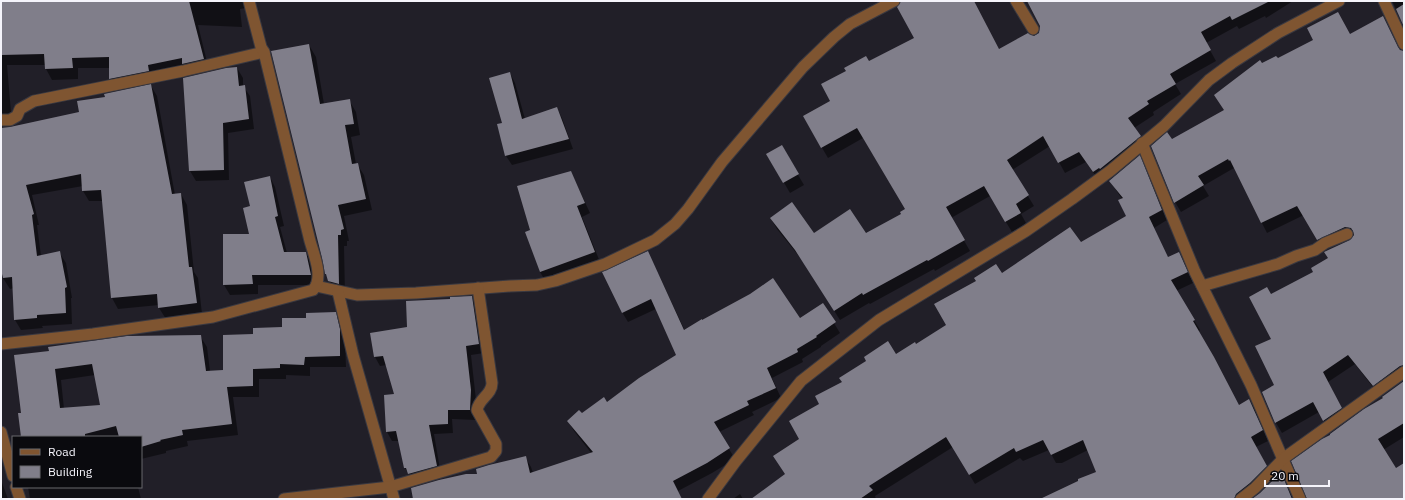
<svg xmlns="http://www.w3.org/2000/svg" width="1405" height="500" font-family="'IBM Plex Sans',sans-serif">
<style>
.shadow{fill:#0007;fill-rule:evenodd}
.building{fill:#807e8a;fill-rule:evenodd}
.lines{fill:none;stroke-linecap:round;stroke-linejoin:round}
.minor-casing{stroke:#3a3941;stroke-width:13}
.minor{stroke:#7f5531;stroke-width:11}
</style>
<rect width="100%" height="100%" fill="#211f28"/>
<g class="shadow">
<path d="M1,1H252L246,8L240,9L242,27L198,25L209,70L116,89L110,79V68H78V79L52,80L46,69V65H7L12,124H4L2,128H10L80,113L106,98L151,86L157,96L175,195L181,194L187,205L194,272L198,278L202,314L166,319L159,308V305L118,309L112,298L103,201H89L83,191V186L32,195L39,225H37L41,256L59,252L66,263L72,298H71L72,324L42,326L43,328L21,330L15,320L14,288L10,289L3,278L2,271H1Z"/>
<path d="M904,1H973L999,50L1037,36L1041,30V26L1028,1H1293L1266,18L1265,16L1239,29L1237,26L1206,43L1216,61L1175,84L1181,94L1153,112L1154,115L1134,128L1146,147L1099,181L1086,162L1065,173L1050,146L1012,170L1034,206L1021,214L1026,223L1012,232L990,196L951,218L970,251L935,271L934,269L870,304L869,303L840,320L802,260L777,229L771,219L814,234L866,235L902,215L906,209L863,138L828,158L804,117L831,101L868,62L916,38Z"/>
<path d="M1392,1H1404V25Z"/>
<path d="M1383,17L1399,49L1404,52V378L1379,395L1355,364L1328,382L1347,418L1330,431L1319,412L1282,433L1276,423L1263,392L1276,385L1272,339L1271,295L1315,273L1329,258L1353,238L1351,237L1324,250L1304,215L1267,233L1234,168L1203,186L1209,196L1181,212L1175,202L1172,140L1225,111L1261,64L1350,36Z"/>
<path d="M309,45L316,57L324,104L349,100L356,112L360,135L351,137L356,164H357L364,175L372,210L344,216L349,241H347V246H344L345,295L336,293L326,274Z"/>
<path d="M237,68L243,78V86L250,96L254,129L228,133L229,180L196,181L190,171Z"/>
<path d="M510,73L515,83L525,119L557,108L562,118L573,149L512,165L506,156L503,124Z"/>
<path d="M781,146L804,185L790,193L768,155Z"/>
<path d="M1139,157L1145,167L1167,220L1154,228L1168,258L1179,253L1185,264L1193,283L1176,291L1200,330L1198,332L1239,406L1249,400L1255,410L1268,441L1256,447L1272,477L1248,499H1045L1097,472L1088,450L1062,463H1056L1049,450L1023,461L1020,458L975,484L953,447L875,496L876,499H752L786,474L800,439L821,404L896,355L916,345L947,325L1002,275L1081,244L1128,217L1122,199L1110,181Z"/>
<path d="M571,172L590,213L582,217L600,262L546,282L540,272L531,231Z"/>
<path d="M270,177L275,187L284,226L280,227L287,253H306L312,264L316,285H258V294L230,295L224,285L250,235L251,207Z"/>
<path d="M648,252L685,331L702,321L800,319L823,305L840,333L821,346V347L802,359L803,362L772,378L781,398L752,412L754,415L719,432L735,459L712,473L678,491L682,499H414L525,457L531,467L533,473L592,454L574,431L568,421L607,403L677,356L656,309L628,322L622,312Z"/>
<path d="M472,297L477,306L484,353L471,355L476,400L475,420L452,419L453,433L434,434L441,475L414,483L405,468L399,441H392L387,432L395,395L387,365L380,366L375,357L371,334L408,328L451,300Z"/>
<path d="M335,313L341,324L345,341L346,367H310V376L286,375V379H259V397H233L238,435L187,441L188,446L166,451V453L141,459V437H22V414L15,355L200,336L207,347L210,371H224L254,335L283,328L307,319ZM95,375L101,406L64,409L61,380Z"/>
<path d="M1404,382V437L1383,450L1396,469L1404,473V499H1308L1384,398Z"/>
<path d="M1280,473L1293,499H1254Z"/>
<path d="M1,480L8,499H1Z"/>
<path d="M28,487H138L141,499H30Z"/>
<path d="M740,494L743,499H733Z"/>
</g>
<g class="building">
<path d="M1,1H189L204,59L182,64V58L148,65L149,71L109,79V57L72,58L73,68L45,69L44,54L1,55Z"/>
<path d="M901,1H974L999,49L1028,33L1034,36L1039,33L1040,26L1027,1H1270L1232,20L1230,16L1201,32L1211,50L1170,74L1176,84L1147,101L1149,104L1128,118L1141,136L1100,169L1099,168L1093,172L1079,152L1058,163L1043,136L1007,160L1029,195L1016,204L1021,213L1005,222L984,186L946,207L965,240L928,261L927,260L863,295L862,293L834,311L795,250L770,218L792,202L814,233L850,209L866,233L901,214L900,212L905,209L857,128L821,148L803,116L830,101L821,84L846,71L844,68L866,56L869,61L914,38L897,7Z"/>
<path d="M1404,4V27L1396,9Z"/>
<path d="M1338,12L1350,34L1383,16L1398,47L1400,50L1404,51V365L1400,366L1373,386L1348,355L1323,372L1342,408L1323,421L1313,402L1275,423L1262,392L1274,385L1255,346L1271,339L1249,297L1267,287L1271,294L1313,272L1311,268L1328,258L1324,252L1350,240L1354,235L1353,231L1351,228L1345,227L1317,240L1297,206L1261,223L1230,160L1229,161L1228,159L1198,176L1204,185L1174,203L1151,146L1167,132L1172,139L1224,110L1214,95L1260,60L1262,63L1276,56L1278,58L1313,40L1307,28Z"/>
<path d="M309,44L320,104L350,99L354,124L345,125L352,164L358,163L366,199L338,205L344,229L341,230V235H338L339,284L328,281L326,274H325L322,258L271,51Z"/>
<path d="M237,67L239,86L245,85L249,119L223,123L224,170L189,171L183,78L226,68Z"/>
<path d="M510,72L522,119L557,107L569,139L505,156L497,124L502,123L489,78Z"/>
<path d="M151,84L172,194L181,193L189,267H192L197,303L158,308L157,294L111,298L101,190L82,191L81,174L26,185L34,214L32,215L37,256L60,251L67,287L65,288L66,313L37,315V318L14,320L12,277L3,278L1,270V128L10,127L79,112L77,101L105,97L104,94Z"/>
<path d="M782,145L799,174L783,183L766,154Z"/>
<path d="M1140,155L1162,210L1149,217L1168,257L1179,252L1188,272L1171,280L1195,320L1193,321L1214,357L1239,405L1249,399L1263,430L1251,437L1267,466L1250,483L1236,494L1234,499H1040L1078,481V479L1096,472L1083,440L1051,455L1043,440L1016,452L1014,448L969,475L946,437L869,486L873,490L860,499H751L785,474L773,456L799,439L789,421L819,404L815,396L842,382L839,378L866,361L864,357L888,341L896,354L915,342L916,344L946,325L934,304L976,281L974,278L996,264L1002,273L1070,227L1081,242L1126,216L1118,200L1123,198L1109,181Z"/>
<path d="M571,171L585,203L577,206L595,252L540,272L525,232L530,230L517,186Z"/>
<path d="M270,176L278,216L275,217L284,252H306L311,275H252L253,284L223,285V234H249L243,208L250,206L244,182Z"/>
<path d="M648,251L684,330L702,319V320L750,294L773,278L800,318L823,303L836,322L816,336L817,337L797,349L798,352L767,368L776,388L747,401L749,405L714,422L730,448L707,463L673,481L682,499H413L411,488L439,480L466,474H477L476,469L489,465L526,456L530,473L593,452L567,421L579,410L582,413L604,397L607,402L639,378L676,355L651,299L622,313L602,272Z"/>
<path d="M472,296L479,344L466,346L471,390L470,410H448V424L429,425L437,466L408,474L406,468H404L396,431L386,432L384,395L394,394L383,356L374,357L370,333L407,327L406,301L450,299V297Z"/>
<path d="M336,312L340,329V356L305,357L304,365L280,364V368L253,369V386L227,387L232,424L182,430L183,435L160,440L161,441L141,447V437H119L116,426L85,434V437H21L18,413H21L14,355L49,351L48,347L127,336L201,335L206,371L223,370V335L253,334V328L282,327V318H306V313ZM92,364L100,405L60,408L55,369Z"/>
<path d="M1404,381V423L1378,439L1396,468L1404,463V499H1307L1291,461L1322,439L1330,435V434L1364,409L1383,398L1382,397Z"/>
<path d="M1281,472L1292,499H1252L1260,493Z"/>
</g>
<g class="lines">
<defs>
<g id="minor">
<path d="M1016,1L1033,29"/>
<path d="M1384,1L1404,44"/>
<path d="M1,120H10L17,116L20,109L34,101L183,71L264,52"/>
<path d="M1142,143L1195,272L1251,385L1300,499"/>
<path d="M316,286L357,295L416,293L510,286L537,285L555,281L605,264L655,240L675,224L688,209L722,162L803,67L834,37L850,24L894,1"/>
<path d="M1202,286L1278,264L1296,256L1315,250L1325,243L1347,234"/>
<path d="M338,292L353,355L394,499"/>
<path d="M1,344L93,334L213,317L313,290C324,278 314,255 310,241L264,52L261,47L249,1"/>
<path d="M1,432L13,476"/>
<path d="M16,487L20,499"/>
<path d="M284,499L390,487L491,457L496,451V444L477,410C479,398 492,395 492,383L478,288"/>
<path d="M708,499L736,461L801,381L879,320L1026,231L1072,199L1110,171L1164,126L1209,80L1232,63L1278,33L1339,1"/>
<path d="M1241,499L1255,488L1284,458L1404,372"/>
</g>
</defs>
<use href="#minor" class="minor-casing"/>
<use href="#minor" class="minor"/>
</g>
<rect width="1405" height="500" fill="none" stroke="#f5f4fb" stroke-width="4"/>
<rect x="12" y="436" width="130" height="52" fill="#0a0a0e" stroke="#68686d"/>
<rect x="20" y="449" width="20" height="6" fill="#7f5531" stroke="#68686d"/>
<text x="48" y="456" font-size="12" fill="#f5f4fb">Road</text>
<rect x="20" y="466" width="20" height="12" fill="#807e8a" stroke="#68686d"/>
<text x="48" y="476" font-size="12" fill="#f5f4fb">Building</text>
<path d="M1265 480v6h64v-6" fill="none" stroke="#f5f4fb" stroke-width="2"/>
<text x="1271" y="480" font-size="12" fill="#f5f4fb" stroke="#0a0a0e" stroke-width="3" paint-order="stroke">20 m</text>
</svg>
